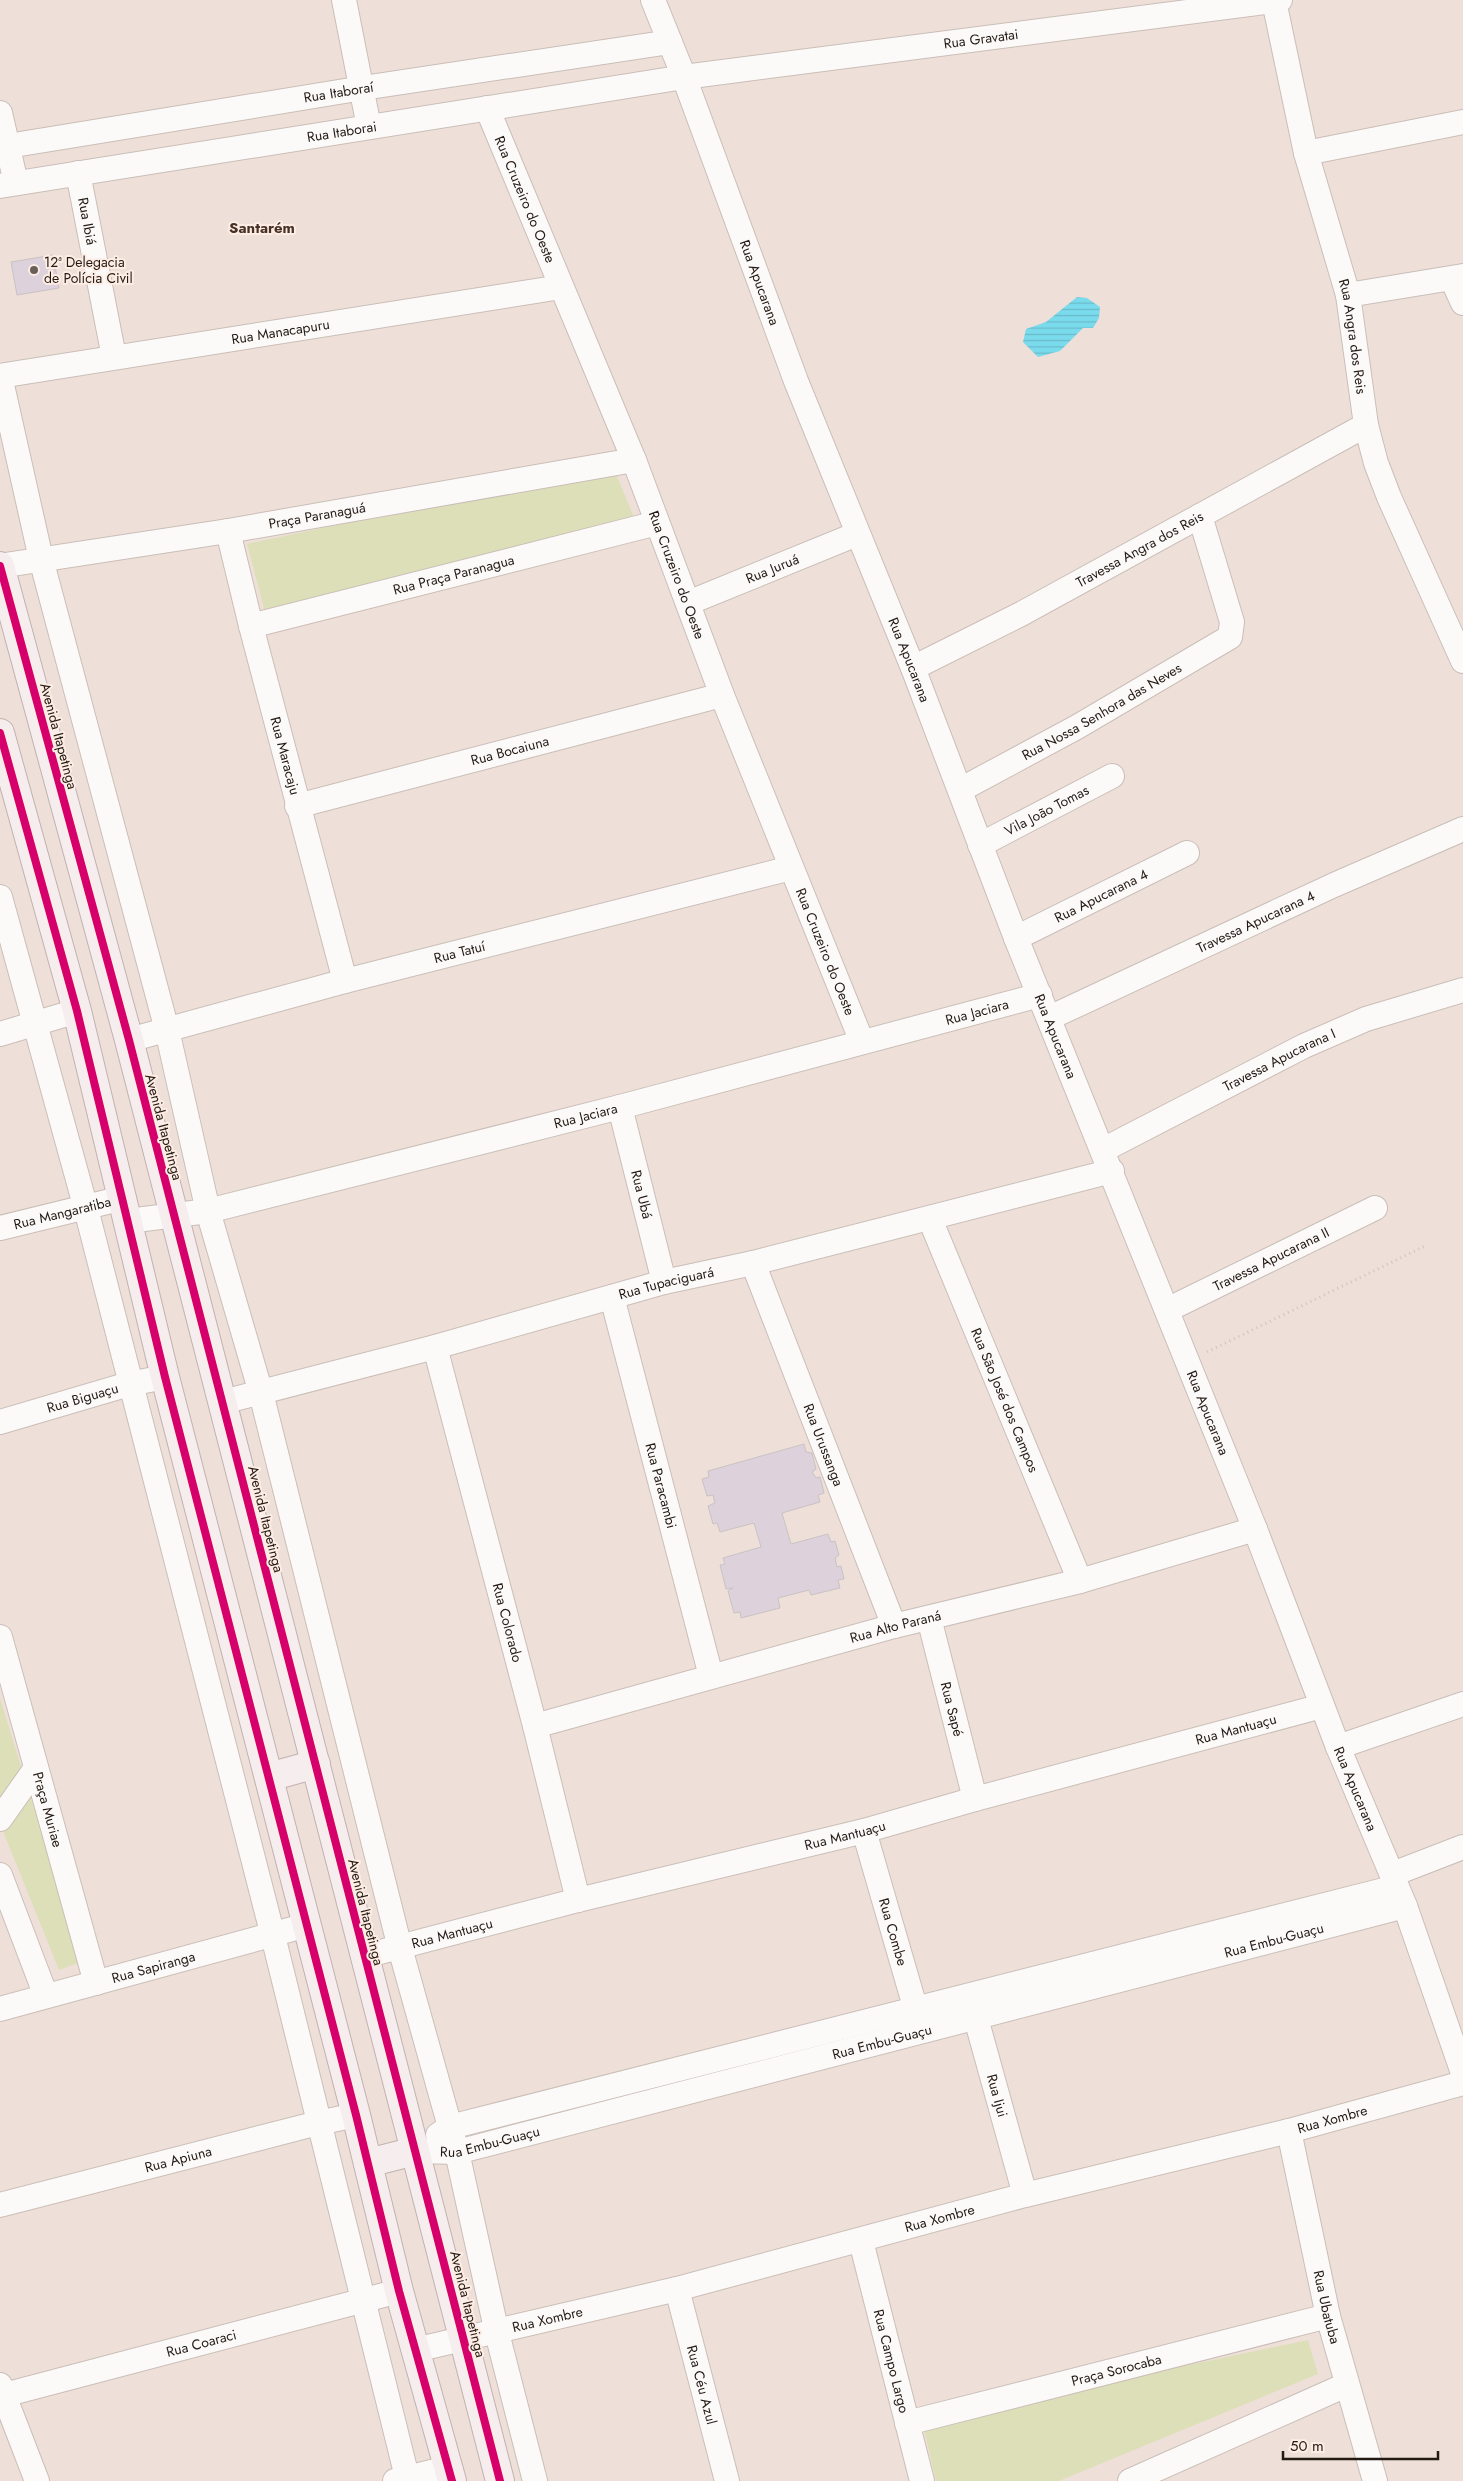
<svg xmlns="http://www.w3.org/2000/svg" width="1463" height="2481" font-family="Jost,sans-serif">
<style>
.green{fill:#dddfb8}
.water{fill:url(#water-rules)}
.building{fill:#ddd1db;stroke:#cac2c3}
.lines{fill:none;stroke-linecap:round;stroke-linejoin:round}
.minor-casing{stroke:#cabeb8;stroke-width:26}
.major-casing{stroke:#c2b1ae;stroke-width:30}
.path{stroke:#cac5c2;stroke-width:3;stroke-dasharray:1 4;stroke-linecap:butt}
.minor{stroke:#fcfaf9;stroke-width:24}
.major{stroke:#f6eeee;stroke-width:28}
.cycleway-casing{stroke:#feede4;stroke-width:11}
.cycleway{stroke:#d6006c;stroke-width:8}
.poi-dot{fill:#6a5f59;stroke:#feede4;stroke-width:2}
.labels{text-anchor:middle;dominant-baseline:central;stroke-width:4;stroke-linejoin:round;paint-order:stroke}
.street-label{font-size:14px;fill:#231a14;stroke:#feede4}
.poi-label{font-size:14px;fill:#231a14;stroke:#feede4;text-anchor:start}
.neighbourhood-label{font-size:15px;font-weight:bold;fill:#463125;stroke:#feede4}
</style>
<defs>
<pattern id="water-rules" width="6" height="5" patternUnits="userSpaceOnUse" patternTransform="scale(1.25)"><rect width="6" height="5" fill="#7adbec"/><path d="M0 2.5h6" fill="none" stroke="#69bbca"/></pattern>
</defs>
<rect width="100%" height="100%" fill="#eee0d8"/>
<g class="green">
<path d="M613,466L635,520L267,620L247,544Z"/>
<path d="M0,1698L81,1962L59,1970L0,1824Z"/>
<path d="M1308,2340L1318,2374L1059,2481H936L922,2421Z"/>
</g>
<path class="water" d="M1077,297L1087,298L1100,307L1099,318L1093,328H1083L1060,351L1038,357L1023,342L1026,329L1046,322Z"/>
<g class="building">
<path d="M53,255L59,288L17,295L11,262Z"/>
<path d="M804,1444L806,1452L812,1453L816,1469L812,1472L816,1478L820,1477L824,1493L818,1495L820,1502L782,1513L791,1544L828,1534L831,1542L835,1541L839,1555L835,1558L837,1567L841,1566L844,1579L838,1580L840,1588L811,1595L809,1590L778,1598L780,1608L741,1618L740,1612L734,1613L728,1591L733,1588L726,1589L720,1565L725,1564L723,1558L761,1547L754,1523L720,1532L717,1523L713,1524L708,1506L715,1503L713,1495L707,1496L702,1479L709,1477L708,1471Z"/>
</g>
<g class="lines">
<defs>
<g id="minor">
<path d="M344,0L369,127"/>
<path id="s1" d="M653,0L684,77L796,381L913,668L1016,938L1255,1529L1338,1747L1405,1906L1463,2073"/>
<path id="s2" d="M1274,1L1306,153L1348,295L1366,425L1376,463L1389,497L1463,661"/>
<path id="s3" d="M487,108L634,460L722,695L862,1042"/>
<path d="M0,113L16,183"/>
<path id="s4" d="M8,146L363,88L670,42"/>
<path d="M1306,153L1463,122"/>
<path id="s5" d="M78,173L114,357"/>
<path id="s6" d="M0,186L684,77L1280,0"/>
<path d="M1452,279L1463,303"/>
<path d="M1348,295L1463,276"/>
<path d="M0,376L41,559L167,1030L208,1211L261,1393L400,1948L457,2152L497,2333L535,2481"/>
<path id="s7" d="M0,376L561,287"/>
<path id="s8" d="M228,531L251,626L345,981"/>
<path id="s9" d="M0,566L228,531L634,460"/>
<path id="s10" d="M688,603L857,534"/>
<path id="s11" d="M251,626L657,523"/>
<path id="s12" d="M913,668L1021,614L1366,425"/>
<path id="s13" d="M960,790L1077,727L1230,637L1232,622L1200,516"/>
<path id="s14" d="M297,806L722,695"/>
<path id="s15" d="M980,845L1112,776"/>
<path d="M0,897L85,1205L273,1936L408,2481"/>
<path id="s16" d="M1016,938L1187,853"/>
<path id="s17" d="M1049,1018L1334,885L1463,829"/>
<path d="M0,1034L77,1011"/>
<path id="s18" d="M129,1040L345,981L791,868"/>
<path id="s19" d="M620,1107L664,1282"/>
<path id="s20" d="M1103,1150L1304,1046L1366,1019L1463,990"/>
<path id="s21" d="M930,1219L1080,1581"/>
<path id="s22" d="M128,1221L208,1211L620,1107L1040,995"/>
<path id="s23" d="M0,1228L123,1198"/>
<path id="s24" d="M753,1263L894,1626"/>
<path id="s25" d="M612,1297L711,1676"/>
<path id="s26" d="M1167,1310L1375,1208"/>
<path id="s27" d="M435,1347L535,1726L578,1900"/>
<path id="s28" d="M223,1402L435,1347L664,1282L753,1263L1112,1171"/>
<path id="s29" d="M0,1422L129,1384L165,1377"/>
<path id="s30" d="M929,1618L975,1799"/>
<path id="s31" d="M0,1637L96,1983"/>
<path id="s32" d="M535,1726L894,1626L1080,1581L1255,1529"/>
<path d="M1338,1747L1463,1704"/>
<path d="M0,1819L36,1768"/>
<path id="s33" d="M864,1831L920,2024"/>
<path d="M1393,1874L1463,1847"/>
<path d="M0,1875L46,1996"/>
<path id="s34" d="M365,1956L578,1900L864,1831L975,1799L1322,1706"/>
<path id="s35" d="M972,2004L1025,2195"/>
<path id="s36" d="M0,2009L307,1925"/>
<path id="s37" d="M1289,2131L1328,2316L1375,2481"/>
<path d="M438,2135L450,2127L1396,1887"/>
<path id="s38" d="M415,2151L457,2152L1405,1906"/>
<path id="s39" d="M0,2205L318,2123L356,2115"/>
<path id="s40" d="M861,2241L922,2481"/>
<path id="s41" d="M677,2289L727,2481"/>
<path id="s42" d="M415,2350L677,2289L1025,2195L1289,2131L1463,2083"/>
<path d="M0,2385L37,2481"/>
<path id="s43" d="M4,2395L399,2291"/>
<path id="s44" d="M907,2423L1328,2316"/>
<path d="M395,2481L448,2468"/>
<path d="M1130,2481L1346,2385"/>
</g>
<g id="major">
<path d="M0,566L129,1040L500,2481"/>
<path d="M0,733L77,1011L165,1377L356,2115L399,2291L452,2481"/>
<path d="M269,1777L316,1764"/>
<path d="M368,2163L415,2151"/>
</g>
</defs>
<use href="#minor" class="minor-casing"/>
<use href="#major" class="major-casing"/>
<path class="path" d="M1207,1352L1425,1246"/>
<use href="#minor" class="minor"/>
<use href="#major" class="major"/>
<defs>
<g id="cycleway">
<path d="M0,566L129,1040L500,2481"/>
<path d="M0,733L77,1011L165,1377L356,2115L399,2291L452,2481"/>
</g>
</defs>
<use href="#cycleway" class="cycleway-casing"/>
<use href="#cycleway" class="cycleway"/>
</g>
<circle class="poi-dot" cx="34" cy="270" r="5"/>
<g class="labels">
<g class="street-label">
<text stroke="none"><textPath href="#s6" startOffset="992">Rua Gravatai</textPath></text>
<text stroke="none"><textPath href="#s4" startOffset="335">Rua Itaboraí</textPath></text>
<text stroke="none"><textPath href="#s6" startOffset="346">Rua Itaborai</textPath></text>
<text stroke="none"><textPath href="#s3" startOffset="99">Rua Cruzeiro do Oeste</textPath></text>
<text stroke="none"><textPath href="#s5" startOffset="49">Rua Ibiá</textPath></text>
<text stroke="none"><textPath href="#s1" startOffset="302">Rua Apucarana</textPath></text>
<text stroke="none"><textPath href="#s7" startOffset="284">Rua Manacapuru</textPath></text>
<text stroke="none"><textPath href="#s2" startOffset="345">Rua Angra dos Reis</textPath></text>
<text stroke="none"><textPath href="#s9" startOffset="321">Praça Paranaguá</textPath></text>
<text stroke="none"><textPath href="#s12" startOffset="256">Travessa Angra dos Reis</textPath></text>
<text stroke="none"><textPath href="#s10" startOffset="91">Rua Juruá</textPath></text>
<text stroke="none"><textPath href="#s11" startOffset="209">Rua Praça Paranagua</textPath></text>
<text stroke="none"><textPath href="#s3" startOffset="504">Rua Cruzeiro do Oeste</textPath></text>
<text stroke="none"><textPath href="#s1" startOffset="708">Rua Apucarana</textPath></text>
<text stroke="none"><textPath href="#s13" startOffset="162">Rua Nossa Senhora das Neves</textPath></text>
<text transform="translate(59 736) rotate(75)">Avenida Itapetinga</text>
<text stroke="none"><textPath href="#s14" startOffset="220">Rua Bocaiuna</textPath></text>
<text stroke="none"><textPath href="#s8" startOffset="232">Rua Maracaju</textPath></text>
<text stroke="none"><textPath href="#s15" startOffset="75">Vila João Tomas</textPath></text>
<text stroke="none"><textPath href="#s16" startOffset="95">Rua Apucarana 4</textPath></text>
<text stroke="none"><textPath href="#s17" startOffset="228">Travessa Apucarana 4</textPath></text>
<text stroke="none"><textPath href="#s3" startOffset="909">Rua Cruzeiro do Oeste</textPath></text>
<text stroke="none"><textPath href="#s18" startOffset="342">Rua Tatuí</textPath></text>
<text stroke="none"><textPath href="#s22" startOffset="875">Rua Jaciara</textPath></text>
<text stroke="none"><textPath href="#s1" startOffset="1112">Rua Apucarana</textPath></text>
<text stroke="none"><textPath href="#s20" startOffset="198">Travessa Apucarana I</textPath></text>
<text stroke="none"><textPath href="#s22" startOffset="470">Rua Jaciara</textPath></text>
<text transform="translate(164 1127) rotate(75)">Avenida Itapetinga</text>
<text stroke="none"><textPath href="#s19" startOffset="90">Rua Ubá</textPath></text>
<text stroke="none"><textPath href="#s23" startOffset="64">Rua Mangaratiba</textPath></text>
<text stroke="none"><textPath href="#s26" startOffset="116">Travessa Apucarana II</textPath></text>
<text stroke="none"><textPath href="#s28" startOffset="459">Rua Tupaciguará</textPath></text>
<text stroke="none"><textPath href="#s29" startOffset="86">Rua Biguaçu</textPath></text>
<text stroke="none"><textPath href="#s21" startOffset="196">Rua São José dos Campos</textPath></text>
<text stroke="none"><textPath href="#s1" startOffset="1518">Rua Apucarana</textPath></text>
<text stroke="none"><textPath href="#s24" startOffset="195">Rua Urussanga</textPath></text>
<text stroke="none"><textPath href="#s25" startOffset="195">Rua Paracambi</textPath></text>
<text transform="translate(266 1519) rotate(76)">Avenida Itapetinga</text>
<text stroke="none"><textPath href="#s27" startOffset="285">Rua Colorado</textPath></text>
<text stroke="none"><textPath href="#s32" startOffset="374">Rua Alto Paraná</textPath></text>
<text stroke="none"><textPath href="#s30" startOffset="94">Rua Sapé</textPath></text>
<text stroke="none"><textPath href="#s34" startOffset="900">Rua Mantuaçu</textPath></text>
<text stroke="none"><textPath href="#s1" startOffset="1922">Rua Apucarana</textPath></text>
<text stroke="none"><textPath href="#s31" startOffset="179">Praça Muriae</textPath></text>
<text stroke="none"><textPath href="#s34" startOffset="495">Rua Mantuaçu</textPath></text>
<text transform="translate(366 1912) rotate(76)">Avenida Itapetinga</text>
<text stroke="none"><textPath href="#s33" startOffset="105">Rua Combe</textPath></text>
<text stroke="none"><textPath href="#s34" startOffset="90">Rua Mantuaçu</textPath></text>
<text stroke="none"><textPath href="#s38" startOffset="886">Rua Embu-Guaçu</textPath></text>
<text stroke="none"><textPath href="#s36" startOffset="159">Rua Sapiranga</textPath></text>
<text stroke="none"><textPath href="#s38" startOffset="481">Rua Embu-Guaçu</textPath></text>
<text stroke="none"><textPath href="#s35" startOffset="95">Rua Ijui</textPath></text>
<text stroke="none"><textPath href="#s42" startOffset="946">Rua Xombre</textPath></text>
<text stroke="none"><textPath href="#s38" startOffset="76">Rua Embu-Guaçu</textPath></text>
<text stroke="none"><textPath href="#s39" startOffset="184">Rua Apiuna</textPath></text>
<text stroke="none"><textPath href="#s42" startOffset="541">Rua Xombre</textPath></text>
<text transform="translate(468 2304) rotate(76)">Avenida Itapetinga</text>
<text stroke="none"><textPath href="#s37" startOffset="180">Rua Ubatuba</textPath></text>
<text stroke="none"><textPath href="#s42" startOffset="136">Rua Xombre</textPath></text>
<text stroke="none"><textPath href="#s43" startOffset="204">Rua Coaraci</textPath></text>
<text stroke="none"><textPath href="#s40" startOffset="124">Rua Campo Largo</textPath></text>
<text stroke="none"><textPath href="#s44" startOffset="216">Praça Sorocaba</textPath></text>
<text stroke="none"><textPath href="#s41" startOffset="99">Rua Céu Azul</textPath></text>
</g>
<g class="poi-label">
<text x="44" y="262">12ª Delegacia<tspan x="44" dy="16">de Polícia Civil</tspan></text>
</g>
<g class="neighbourhood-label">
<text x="262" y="228">Santarém</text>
</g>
</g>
<path d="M1283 2451v8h155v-8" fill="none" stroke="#231a14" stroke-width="2.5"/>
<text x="1290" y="2451" font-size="15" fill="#231a14" stroke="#feede4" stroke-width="4" paint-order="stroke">50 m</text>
</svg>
